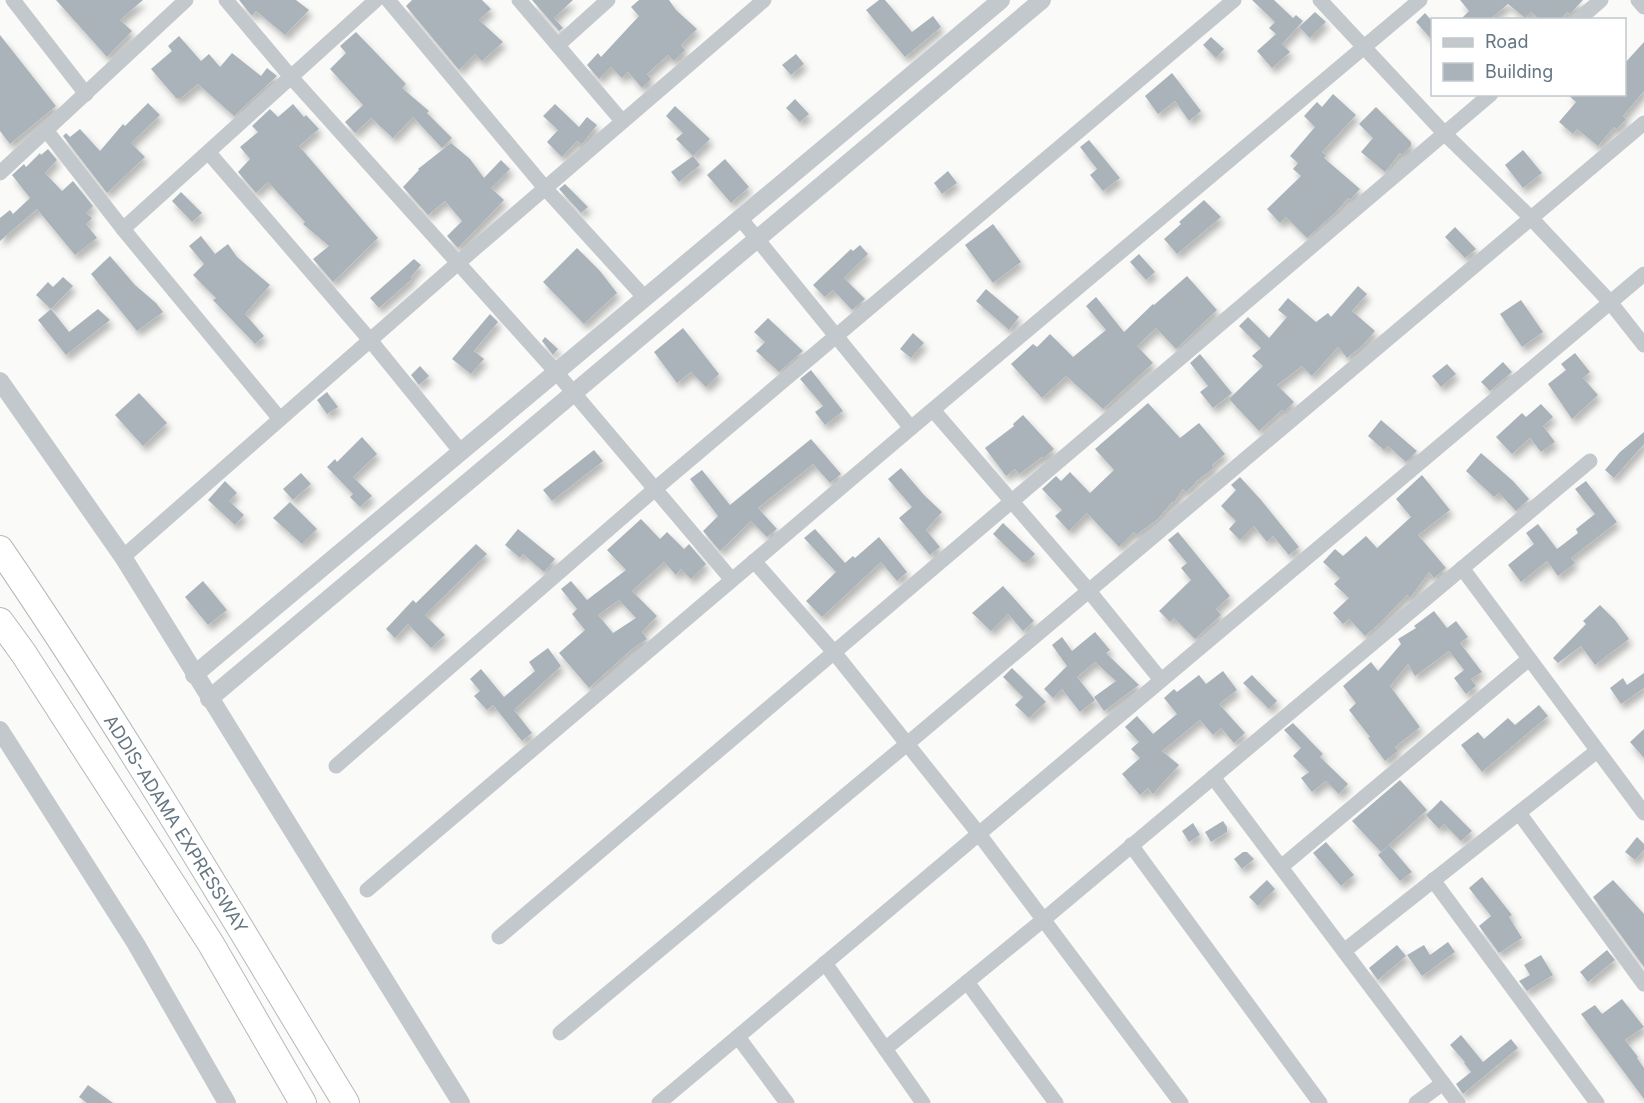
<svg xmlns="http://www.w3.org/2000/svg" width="1644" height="1103" font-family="Inter,sans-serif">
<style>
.building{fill:#aab3b9;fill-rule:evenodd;filter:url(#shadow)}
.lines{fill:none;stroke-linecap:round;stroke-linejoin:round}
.motorway-casing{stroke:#b4b9bd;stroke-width:28}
.minor{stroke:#c3c8cc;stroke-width:15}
.tertiary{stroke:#c3c8cc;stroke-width:18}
.motorway{stroke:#fff;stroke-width:26}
.labels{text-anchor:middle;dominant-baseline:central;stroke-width:6;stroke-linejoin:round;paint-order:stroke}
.street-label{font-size:18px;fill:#657683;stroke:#fff}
</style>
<defs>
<filter id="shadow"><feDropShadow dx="3.5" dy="6" stdDeviation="3" flood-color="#0004"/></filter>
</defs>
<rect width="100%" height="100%" fill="#fafaf8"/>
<g class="building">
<path d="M56,0H143L120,20L132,31L107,57Z"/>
<path d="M239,0H296L309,10L285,35L256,11L252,16Z"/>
<path d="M412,0H482L491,9L479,20L503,42L482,61L475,54L459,70L406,6Z"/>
<path d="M532,0H573L554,18L563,28L559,31Z"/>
<path d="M639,0H669L676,10L697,29L681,45L685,50L674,61L668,55L647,74L651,79L642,88L628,72L622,78L611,67L599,79L587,65L598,53L601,57L639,16L631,7Z"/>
<path d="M879,0H885L912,32L933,16L941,27L905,57L866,10Z"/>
<path d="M1252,0H1274L1293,18L1296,15L1303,21L1282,44L1290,52L1272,68L1257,51L1276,34L1269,28L1275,22Z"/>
<path d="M1460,0H1583L1570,14L1567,12L1560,20H1540L1531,12L1525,18L1508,4L1489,20H1460L1469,11Z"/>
<path d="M1315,12L1326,22L1310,38L1299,27Z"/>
<path d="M1425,13L1432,21V40L1416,22Z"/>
<path d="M356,32L406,84L402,88L429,111L427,113L452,138L442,148L413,117L393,138L371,118L355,133L345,122L363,105L330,69L346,53L340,46Z"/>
<path d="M0,35L56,106L10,144L0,131Z"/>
<path d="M179,36L201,61L209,54L220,67L232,53L261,76L267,68L277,76L234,116L198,84L181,98H176L151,69L172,51L168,46Z"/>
<path d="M1211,37L1224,49L1216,58L1203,45Z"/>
<path d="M1644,42V91L1623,116L1626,119L1617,129L1614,127L1598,146L1577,129L1573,134L1559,122L1576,102L1567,94H1624V64Z"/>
<path d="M796,54L804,64L791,75L782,65Z"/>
<path d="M1172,73L1201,111L1189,121L1175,101L1158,114L1145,96Z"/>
<path d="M1333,94L1356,115L1322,152L1326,155L1324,158L1360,189L1350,200L1348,198L1336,212L1307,238L1286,217L1280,223L1267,209L1301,176L1293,169L1298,163L1290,156L1315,127L1304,116L1317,102L1322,107Z"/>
<path d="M795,99L809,114L800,122L786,108Z"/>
<path d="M148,103L160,115L131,143L145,157L107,193L63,136L66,133L70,137L80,129L100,151L123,124L125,126Z"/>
<path d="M293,104L304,117L306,115L319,129L299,146L378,238L333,282L313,259L329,246L303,224L305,222L268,182L256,193L238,172L250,159L240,147L258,132L252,126L270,109L278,117Z"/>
<path d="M555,104L579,127L587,117L597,125L583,143L581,144L577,141L562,157L547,142L558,130L543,116Z"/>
<path d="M675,106L710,139L693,156L676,139L683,133L666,116Z"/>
<path d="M1376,107L1411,142V146L1402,155L1400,153L1385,172L1361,152L1373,138L1359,124Z"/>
<path d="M1089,140L1120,178L1103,191L1090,175L1097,169L1080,147Z"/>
<path d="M451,143L470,159L484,178L501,160L510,169L491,188L504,200L458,248L447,236L462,221L445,201L428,215L403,187L419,170L418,169Z"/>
<path d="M48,149L57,160L45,173L62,191L73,181L93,206L86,213L92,218L86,224L97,238L75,255L37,209L0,241V218L10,210L13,214L30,198L12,175L24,164L26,167L40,153L41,155Z"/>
<path d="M1523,150L1542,173L1523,188L1505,165Z"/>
<path d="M693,156L700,165L679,182L671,172Z"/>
<path d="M725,159L749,187L731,203L707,175Z"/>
<path d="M948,171L957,183L942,194L934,183Z"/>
<path d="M565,184L588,207L581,213L559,189Z"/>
<path d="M181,192L202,213L192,222L172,201Z"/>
<path d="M1204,200L1221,217L1177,254L1164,239L1181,224L1179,222Z"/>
<path d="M993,224L1021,262L993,283L965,245Z"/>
<path d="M1455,227L1476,249L1465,258L1445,237Z"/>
<path d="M201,236L215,254L228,244L237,257L270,285L245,314L264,336L255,344L213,300L216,298L193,275L204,264L189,246Z"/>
<path d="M860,245L868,254L844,278L865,299L852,310L833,290L825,297L813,285L851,249L853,251Z"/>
<path d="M577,248L600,271L617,293L584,324L543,282Z"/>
<path d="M1139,254L1155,272L1146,280L1130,262Z"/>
<path d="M110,256L135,285L156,303L163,312L137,331L91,274Z"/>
<path d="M414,259L421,265L411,277L412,279L379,308L370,298Z"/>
<path d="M1187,276L1217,310L1176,349L1156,328L1137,346L1153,363L1103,409L1066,376L1042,398L1011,364L1033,344L1037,347L1050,334L1073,357L1106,330L1086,306L1096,297L1124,332L1153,304L1154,305Z"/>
<path d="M63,277L73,286L51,309L36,295L48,282L53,287Z"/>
<path d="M1358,286L1367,294L1352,311L1375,331L1363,345L1347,358L1338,347L1312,376L1302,366L1277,385L1294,402L1284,412L1282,410L1259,431L1229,399L1263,366L1252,356L1261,348L1239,326L1248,317L1269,338L1287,317L1278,310L1288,298L1316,322L1328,313L1331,317Z"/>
<path d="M986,289L1019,317L1009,330L976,301Z"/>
<path d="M1521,300L1543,332L1522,347L1500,314Z"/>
<path d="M51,309L69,332L98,309L110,320L66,355L38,320Z"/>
<path d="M490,314L498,322L474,351L484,359L471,374L452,359Z"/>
<path d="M768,318L803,351L779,372L756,351L765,342L754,332Z"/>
<path d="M683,328L719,374L706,387L691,372L677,383L654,352Z"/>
<path d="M913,333L924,343L911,358L900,349Z"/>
<path d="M545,337L558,349L553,355L542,341Z"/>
<path d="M1575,353L1590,372L1583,378L1598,395L1572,419L1548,384L1566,370L1561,364Z"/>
<path d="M1200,354L1232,393L1213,408L1200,392L1208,386L1190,363Z"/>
<path d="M1503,362L1512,372L1490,391L1481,382Z"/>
<path d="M1447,364L1456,374L1441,387L1432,376Z"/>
<path d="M420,366L429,376L419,385L411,375Z"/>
<path d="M811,370L843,411L825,425L815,412L823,406L800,379Z"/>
<path d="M327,392L338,407L327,414L317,400Z"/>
<path d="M139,393L167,423L143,446L115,415Z"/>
<path d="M1148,403L1180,438L1199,423L1225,454L1212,465L1214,468L1195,482L1196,483L1186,492L1183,489L1174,503L1172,502L1158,519L1136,535L1134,532L1119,547L1087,513L1069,531L1055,516L1062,510L1042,489L1056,476L1061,481L1070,472L1090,493L1114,470L1095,449Z"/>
<path d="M1541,404L1553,417L1543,426L1555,442L1541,452L1530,438L1512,454L1496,437L1522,413L1526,417Z"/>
<path d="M1023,415L1054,449L1044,458L1042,457L1019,474L1015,469L1006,476L985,448L1014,426L1013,424Z"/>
<path d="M1381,420L1417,451L1406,462L1388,446L1384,450L1368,436Z"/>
<path d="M1644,432V444L1614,478L1605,470L1620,452Z"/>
<path d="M362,437L377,454L353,477L372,496L360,507L350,497L353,494L327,467L335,459L337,462Z"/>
<path d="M811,439L841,474L830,483L813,464L758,508L777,529L767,537L751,521L720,551L703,531L718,516L690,479L702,470L730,505Z"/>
<path d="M594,450L603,461L552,501L543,490Z"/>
<path d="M1481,453L1513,481L1529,499L1516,511L1499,493L1494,497L1466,471Z"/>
<path d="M901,468L924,495L942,512L926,530L940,547L930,555L899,518L912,507L888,479Z"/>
<path d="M301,473L311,484L293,500L283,489Z"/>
<path d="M1422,475L1450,510L1418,535L1446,568L1434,578L1429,572L1410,598L1407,595L1380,623L1365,636L1349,619L1343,624L1333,613L1349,598L1334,584L1340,578L1323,562L1335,549L1343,556L1366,536L1377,548L1411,517L1396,499Z"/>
<path d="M1240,477L1261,500L1299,547L1289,555L1273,536L1267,542L1254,526L1240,540L1229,529L1236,521L1221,506L1236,490L1231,485Z"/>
<path d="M225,481L237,493L229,501L244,515L235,525L208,500Z"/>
<path d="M1586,481L1617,522L1571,558L1575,563L1558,576L1547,561L1521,582L1508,565L1534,544L1526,533L1538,524L1557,549L1578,533L1576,529L1595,514L1575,489Z"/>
<path d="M290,502L317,529L302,544L273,518Z"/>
<path d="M641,519L660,539L667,532L684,549L689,544L706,564L691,579L681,569L676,575L664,562L632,591L657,616L642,632L647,639L632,649L589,688L559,653L585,630L572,614L577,609L561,589L571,581L587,600L626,570L607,550ZM619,600L636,618L613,633L598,615Z"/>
<path d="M1003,523L1035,554L1027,562H1022L993,534Z"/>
<path d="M518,529L555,559L544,572L523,554L520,558L505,545Z"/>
<path d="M815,529L845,563L853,556L855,558L879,537L907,572L897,581L881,562L822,617L806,601L836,572L804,538Z"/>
<path d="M1178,532L1230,596L1216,609L1221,615L1195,639L1174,618L1170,622L1159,611L1191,580L1181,568L1187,563L1168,540Z"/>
<path d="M476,544L487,554L425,615L445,635L431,648L408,624L395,638L386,629L413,600L416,603Z"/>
<path d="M203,581L227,610L208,625L185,597Z"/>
<path d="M1003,586L1034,621L1023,631L1008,614L991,631L972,613Z"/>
<path d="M1600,605L1615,620L1629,639L1595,665L1581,646L1558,663L1553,658L1586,624L1583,621Z"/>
<path d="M1434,611L1447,628L1456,621L1468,637L1460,643L1482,672L1471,679L1476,686L1466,694L1454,678L1464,670L1449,651L1415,676L1408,664L1390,686L1420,727L1395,747L1398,751L1385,761L1368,738L1370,737L1349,710L1356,703L1343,686L1371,662L1378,671L1401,644L1398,639L1416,628L1414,626Z"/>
<path d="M1095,632L1110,650L1106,653L1139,685L1104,711L1094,697L1116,681L1095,662L1077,677L1095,700L1080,712L1062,689L1053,698L1044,689L1067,666L1052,645L1062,637L1072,651Z"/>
<path d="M548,648L561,666L514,710L532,733L522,741L493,705L487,710L474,696L480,691L470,679L481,669L504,697L535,671L529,662Z"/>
<path d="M1012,668L1046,702L1029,718L1015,705L1023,697L1003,677Z"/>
<path d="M1223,671L1237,690L1219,704L1245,733L1234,743L1221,728L1213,735L1200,720L1162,751L1179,765L1153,794L1148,788L1140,795L1122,774L1140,758L1131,749L1139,742L1125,727L1137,716L1153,734L1177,714L1164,698L1174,689L1177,692L1199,675L1206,684Z"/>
<path d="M1644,673V688L1621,704L1610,688L1623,678L1627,685Z"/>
<path d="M1252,675L1277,701L1269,709L1243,683Z"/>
<path d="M1539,705L1548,716L1482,772L1461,745L1478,732L1484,739L1508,718L1515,725Z"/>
<path d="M1293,723L1323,754L1320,757L1348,784L1339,794L1326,781L1312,792L1301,778L1309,772L1293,756L1301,748L1284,730Z"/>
<path d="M1644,729V758L1630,742Z"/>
<path d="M1400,780L1427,810L1381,852L1352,821Z"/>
<path d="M1441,800L1472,831L1461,841L1444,824L1439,829L1426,815Z"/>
<path d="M1223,821L1227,827V832L1211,842L1205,832Z"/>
<path d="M1193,823L1200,835L1189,842L1182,831Z"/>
<path d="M1637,837L1644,844V850L1635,860L1625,852Z"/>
<path d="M1326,842L1354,875L1341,886L1313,853Z"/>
<path d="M1389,845L1412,872L1400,881L1378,855Z"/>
<path d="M1243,852H1247L1254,859L1242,869L1234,859Z"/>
<path d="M1482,877L1512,915L1509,917L1522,938L1499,953L1479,926L1491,916L1469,888Z"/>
<path d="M1267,880L1275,889L1258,906L1249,897Z"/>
<path d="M1613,880L1644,914V967L1593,897Z"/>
<path d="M1448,942L1455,952L1422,976L1407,955L1424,945L1430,955Z"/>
<path d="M1397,945L1406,956L1378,980L1369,968Z"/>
<path d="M1607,950L1615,960L1588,982L1580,972Z"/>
<path d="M1541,955L1553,975L1527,991L1519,981L1530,975L1524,965Z"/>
<path d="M1622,999L1644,1027L1625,1040L1638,1057L1637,1058L1644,1068V1099L1581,1014L1595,1005L1602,1014Z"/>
<path d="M1461,1035L1483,1062L1511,1039L1518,1048L1463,1094L1456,1084L1471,1072L1464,1063L1465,1062L1450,1045Z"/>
<path d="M88,1085L113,1103H87L79,1097Z"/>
</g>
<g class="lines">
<defs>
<g id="motorway">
<path d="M0,549C123,729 233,917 346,1103"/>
<path d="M0,621L24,654L211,944L303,1103"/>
</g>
</defs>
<use href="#motorway" class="motorway-casing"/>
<g class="minor">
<path d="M13,0L86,94"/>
<path d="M226,0L291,77L556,372L732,580"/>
<path d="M388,0L545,188L645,298"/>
<path d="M519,0L622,121"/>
<path d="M1320,0L1445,134L1531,218L1610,302L1644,345"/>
<path d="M1638,0L1644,7"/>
<path d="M1578,20L1601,0"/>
<path d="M558,45L608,0"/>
<path d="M46,130L123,229L280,419"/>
<path d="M209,153L370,340L461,452"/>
<path d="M0,173L186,0"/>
<path d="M740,218L911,428"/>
<path d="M123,229L376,0"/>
<path d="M933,410L1089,591L1161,680"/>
<path d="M123,557L458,263L764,0"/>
<path d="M754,561L833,651L979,834L1181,1103"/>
<path d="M1462,568L1644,813"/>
<path d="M336,766L655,489L1234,0"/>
<path d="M1213,777L1458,1103"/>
<path d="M1519,813L1644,984"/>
<path d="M1131,845L1320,1103"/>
<path d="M1281,867L1529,659"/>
<path d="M1433,880L1597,1103"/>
<path d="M367,890L911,428L1420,0"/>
<path d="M499,937L1491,94"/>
<path d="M1344,951L1597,751"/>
<path d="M825,963L923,1103"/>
<path d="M967,982L1056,1103"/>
<path d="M560,1033L907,744L1644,123"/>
<path d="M738,1037L787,1103"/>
<path d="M885,1049L1043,920L1590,461"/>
<path d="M659,1103L1644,274"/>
<path d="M1416,1103L1443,1083"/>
</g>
<g class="tertiary">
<path d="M0,381L123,557L461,1103"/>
<path d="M194,675L1001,0"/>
<path d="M209,699L1042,0"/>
<path d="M0,730L136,944L227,1103"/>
</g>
<use href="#motorway" class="motorway"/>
</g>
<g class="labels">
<g class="street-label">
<text transform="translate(176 824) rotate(58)">ADDIS-ADAMA EXPRESSWAY</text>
</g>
</g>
<rect x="1431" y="18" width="195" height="78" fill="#ffffff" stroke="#c1c8cd" stroke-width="1.5"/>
<rect x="1443" y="38" width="30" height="9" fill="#c3c8cc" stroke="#c1c8cd" stroke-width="1.5"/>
<text x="1485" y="48" font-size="18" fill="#657683">Road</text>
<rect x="1443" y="63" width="30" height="18" fill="#aab3b9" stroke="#c1c8cd" stroke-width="1.5"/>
<text x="1485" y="78" font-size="18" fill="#657683">Building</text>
</svg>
